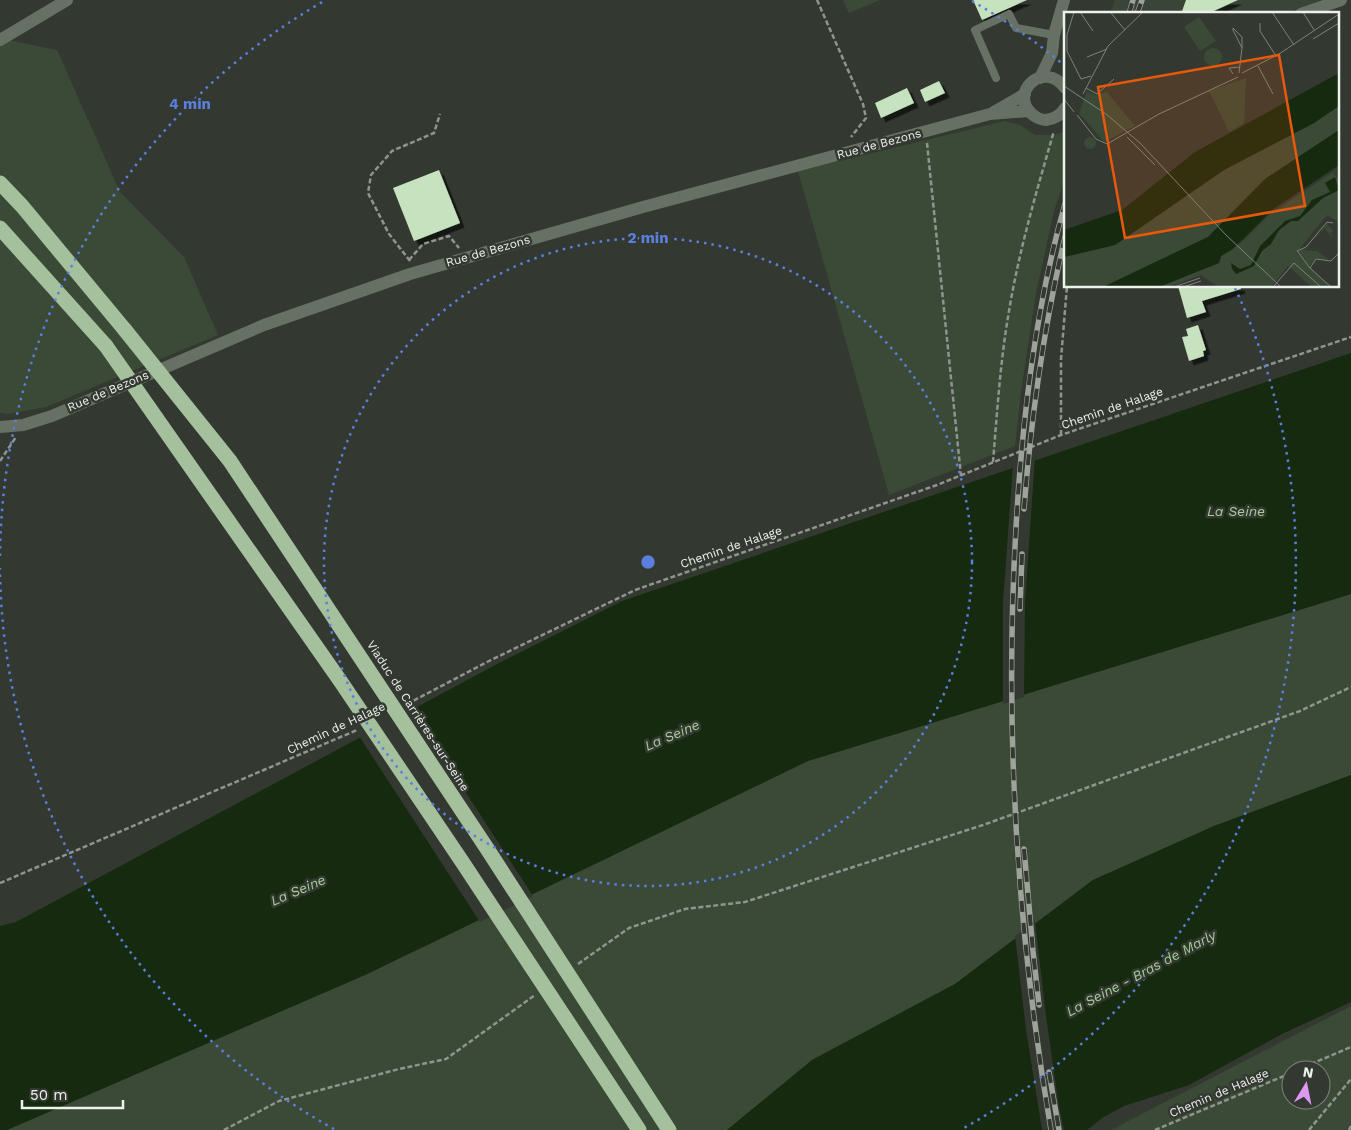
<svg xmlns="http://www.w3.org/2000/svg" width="1351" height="1130" font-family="'Work Sans',sans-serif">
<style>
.built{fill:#3a4537}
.green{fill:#3b4a36;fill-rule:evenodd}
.water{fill:#152a0e}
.pier{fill:#333931}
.building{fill:#c7e2be;filter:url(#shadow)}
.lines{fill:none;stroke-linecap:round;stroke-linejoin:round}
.path{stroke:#8f958e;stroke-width:2.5;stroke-dasharray:5 2.5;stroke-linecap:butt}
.service{stroke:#667163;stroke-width:8}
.minor{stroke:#667163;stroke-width:12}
.motorway{stroke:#a5c09d;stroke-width:15}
.rail-casing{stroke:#9da29b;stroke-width:5.5}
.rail{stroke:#333931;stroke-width:4;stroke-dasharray:11;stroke-linecap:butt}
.motorway-bridge{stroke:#a5c09d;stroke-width:15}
.ring{fill:none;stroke:#5b7fde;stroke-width:2.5;stroke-dasharray:2.5 5}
.labels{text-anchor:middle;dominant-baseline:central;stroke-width:5;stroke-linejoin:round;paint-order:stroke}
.street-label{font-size:12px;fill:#edf2ec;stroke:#333931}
.water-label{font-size:14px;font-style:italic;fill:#a5ce98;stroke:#333931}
.inset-road{fill:none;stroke:#7d837c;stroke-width:1}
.view{fill:#e8590c;fill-opacity:0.15;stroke:#e8590c;stroke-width:2.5}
.inset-edge{fill:none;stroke:#edf2ec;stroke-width:2.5}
.centre{fill:#5b7fde;stroke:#333931;stroke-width:2.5}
.ring-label{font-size:15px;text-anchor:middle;font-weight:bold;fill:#5b7fde;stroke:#333931;stroke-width:5;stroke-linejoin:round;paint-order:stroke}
</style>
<defs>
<filter id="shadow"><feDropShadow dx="4.5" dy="4.5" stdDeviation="0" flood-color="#0009"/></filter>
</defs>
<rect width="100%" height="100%" fill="#333931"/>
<path class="built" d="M1115,0H1321L1284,14H1110Z"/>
<g class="green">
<path d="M843,0H880L849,13Z"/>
<path d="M8,40L57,50L120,192L184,257L218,335L46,407L8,414L0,413V43Z"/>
<path d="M1005,121L1020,125L1035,135H1052L1065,132V179L1054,211L1036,293L1021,392L1015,446L889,495L798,171Z"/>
<path d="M1351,594V775L1214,826L1093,880L955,984L812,1060L727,1130H7L365,975L808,761Z"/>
<path d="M1351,1006V1130H1111ZM1291,1070H1321V1100H1291Z"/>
</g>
<g class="water">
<path d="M1351,353V594L808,761L365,975L7,1130H0V926L16,922L499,663L622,601Z"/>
<path d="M1351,775V1002L1282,1034L1189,1085L1124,1106L1102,1118L1087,1130H727L812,1060L955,984L1093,880L1214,826Z"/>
</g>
<g class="pier">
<path d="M1035,457L1025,602L1024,697L1003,704V602L1013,465Z"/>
<path d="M411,708L533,896L480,922L359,736Z"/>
<path d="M1035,921L1046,1016L1059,1107L1064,1130H1042L1026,1030L1015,936Z"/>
</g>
<g class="building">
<path d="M973,0H1027L982,20Z"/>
<path d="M1186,0H1238L1207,14H1181Z"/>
<path d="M939,81L945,93L925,102L920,90Z"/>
<path d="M907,88L914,103L881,118L875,103Z"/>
<path d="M439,170L460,223L414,241L393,188Z"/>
<path d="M1178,286H1240L1241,289L1202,301L1206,312L1187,318Z"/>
<path d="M1198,325L1206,350L1203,351L1204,356L1189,361L1182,337L1188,336L1186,329Z"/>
</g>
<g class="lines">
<g class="path">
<path d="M817,0L863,104L866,118L851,137"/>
<path d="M927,143L961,476"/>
<path d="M409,260L423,244L449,236L459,248"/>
<path d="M410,261L389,234L368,193L371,175L392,151L434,133L440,114"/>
<path d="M1061,435V359L1067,286"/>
<path d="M0,461L16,437"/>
<path d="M993,462C997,414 1000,365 1008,317C1018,254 1036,193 1054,131"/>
<path d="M407,704L491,660L635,590L937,485L1061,435L1351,337"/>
<path d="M0,883L357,730"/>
<path d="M578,964L629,928L685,909L745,902L983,825L1300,711L1351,687"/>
<path d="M1297,1070L1351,1047"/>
<path d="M224,1130L279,1101L399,1069L446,1059L535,995"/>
<path d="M1155,1130L1291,1073"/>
<path d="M1309,1130L1351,1079"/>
<path d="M1349,1130L1351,1126"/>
</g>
<path class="service" d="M996,78L975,30L1009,14L1016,28L1054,35"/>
<g class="minor">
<path d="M1301,14L1341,0"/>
<path d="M0,40L67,0"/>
<path d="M1040,78L1052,53L1054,35L1064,0"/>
<path d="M1065,88C1044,59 1008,93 1032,114C1035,117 1041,120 1046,120C1054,119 1061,115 1065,108"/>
<path d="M994,112L1025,94"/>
<path d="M0,427L23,425L52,416L264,325L410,274L643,207L990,114L1029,111"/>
</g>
<g class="motorway">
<path d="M0,183L22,206L125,330"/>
<path d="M0,228L106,346"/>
</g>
<defs>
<g id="rail">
<path d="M1129,14L1133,0"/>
<path d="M1137,14L1142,0"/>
<path d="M1024,509C1031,417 1044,326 1065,237"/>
<path d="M1020,609L1022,554"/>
<path d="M1024,849L1033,951L1039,1005"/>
<path d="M1049,1072L1059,1130"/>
<path d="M1051,1130C1017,931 1004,730 1016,528C1022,419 1035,309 1065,204"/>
</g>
</defs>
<use href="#rail" class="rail-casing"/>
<use href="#rail" class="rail"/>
<g class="motorway-bridge">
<path d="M125,330L230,461L486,847L669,1130"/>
<path d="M106,346L341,682L463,863L639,1130"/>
</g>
</g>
<g class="ring">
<circle cx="648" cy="562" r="324"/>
<path d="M334 1129A648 648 0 0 1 0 568M0 556A648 648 0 0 1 324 1M972 1A648 648 0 0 1 1065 66M1235 288A648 648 0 0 1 962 1129"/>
</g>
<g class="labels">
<g class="street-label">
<text transform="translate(879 144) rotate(-15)">Rue de Bezons</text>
<text transform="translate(488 251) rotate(-16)">Rue de Bezons</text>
<text transform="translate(108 391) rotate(-23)">Rue de Bezons</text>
<text transform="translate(1112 408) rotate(-19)">Chemin de Halage</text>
<text transform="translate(731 547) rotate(-19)">Chemin de Halage</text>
<text transform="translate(418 716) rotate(57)">Viaduc de Carrières-sur-Seine</text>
<text transform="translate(336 728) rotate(-25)">Chemin de Halage</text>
<text transform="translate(1219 1093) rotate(-23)">Chemin de Halage</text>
</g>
<g class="water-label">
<text x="1236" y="511">La Seine</text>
<text transform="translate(672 735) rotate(-23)">La Seine</text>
<text transform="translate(298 890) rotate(-23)">La Seine</text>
<text transform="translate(1141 973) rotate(-28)">La Seine - Bras de Marly</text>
</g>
</g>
<g transform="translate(1064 12)">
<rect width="275" height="275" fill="#333931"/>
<path d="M135,5L152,29L136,39L120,15ZM140 45a9 9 0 1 1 18 0a9 9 0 1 1-18 0ZM182,66L180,111L165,120L145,79ZM23,79L31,83L43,80L71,114L40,130L15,101ZM275,94V118L201,167L144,225L39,275H0V245L51,233L160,158L250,111ZM20 131a6 6 0 1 1 12 0a6 6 0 1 1-12 0ZM275,156L270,161L275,170V210L263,203L232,241L266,275H248L224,254L207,275H154L137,263L105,275H95L156,250L157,244L181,227L205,203ZM263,212L270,220H266L270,227L259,215V219L247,229L244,236L238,238L253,239L265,248L252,246L245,255L233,240L237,237L243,236L248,227L258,219V216Z" fill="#3b4a36"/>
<path d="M275,61V94L250,111L160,158L51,233L0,245V218L58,198L131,140ZM275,118V153L208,198L169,237L157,244L155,251L95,275H39L144,225L201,167ZM271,165L275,178L259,186L234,209H227L215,218L207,232L198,239L190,254L172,262L168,257L167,251L176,257L187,253L196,234L221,209L236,204L248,188L266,180L261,171Z" fill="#152a0e"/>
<path class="inset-road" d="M10,0L3,23V39L17,67L27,64M16,0L29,19M208,0L230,33M239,0L250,18M47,1L61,18M196,11V19L212,44M169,16L178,25V36L169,18ZM249,27L275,11M23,45L43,37M194,54L209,82M175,61L178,36M178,61L215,42L275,2M169,62L165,56L176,55M0,74L42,102L76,131L162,223L217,275M22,76L33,82L50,67M19,82L44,34L79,0M0,87L10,100M13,103L32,127L43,132L95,102L174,65M63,125L91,153M246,256L233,239L242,235L263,210L269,211M110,275L136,266M119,275L137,269M209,275L230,251L257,275M267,275L246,256L252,247L267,249L275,241"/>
<path class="view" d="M215,43L241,194L61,226L34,75Z"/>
<rect width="275" height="275" class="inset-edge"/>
</g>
<circle cx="648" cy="562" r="8" class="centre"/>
<g class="ring-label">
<text x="190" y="109">4 min</text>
<text x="648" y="243">2 min</text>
</g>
<g transform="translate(1306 1085) rotate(10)"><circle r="24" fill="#333931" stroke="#7d837c"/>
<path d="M0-4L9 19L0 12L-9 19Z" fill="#de98f2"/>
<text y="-8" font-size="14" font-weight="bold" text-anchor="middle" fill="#edf2ec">N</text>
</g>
<path d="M22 1100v8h101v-8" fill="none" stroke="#edf2ec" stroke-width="2.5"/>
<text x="30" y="1100" font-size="15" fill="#edf2ec" stroke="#333931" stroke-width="4" paint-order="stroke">50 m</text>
</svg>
